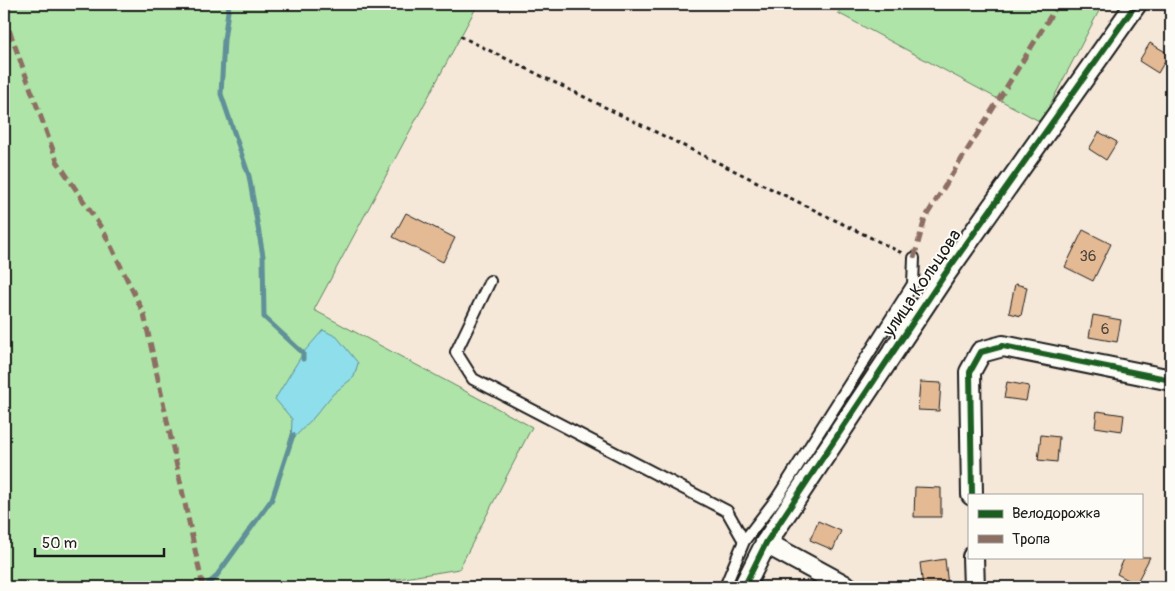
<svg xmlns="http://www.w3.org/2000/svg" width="1175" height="591" font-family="Pangolin,sans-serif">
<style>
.green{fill:#aee4a7;stroke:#658062}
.water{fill:#8edeeb;stroke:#609098}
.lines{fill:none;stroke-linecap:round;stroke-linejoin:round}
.stream{stroke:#609098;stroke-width:5}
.building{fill:#e3ba94;stroke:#1c1c1c}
.lane-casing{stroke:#1c1c1c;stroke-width:14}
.street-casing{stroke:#1c1c1c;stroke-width:24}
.path{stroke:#1c1c1c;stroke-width:3;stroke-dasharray:4 4;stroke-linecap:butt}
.lane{stroke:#fdfcf7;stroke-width:10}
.street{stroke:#fdfcf7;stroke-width:20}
.quiet{stroke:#8d6e63;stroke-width:5;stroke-dasharray:10 5;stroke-linecap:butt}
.cycleway-casing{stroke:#fdfcf7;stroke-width:9}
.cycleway{stroke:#1b5e20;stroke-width:6}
.labels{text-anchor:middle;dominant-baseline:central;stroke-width:4;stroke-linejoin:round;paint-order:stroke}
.number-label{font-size:15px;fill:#4e443a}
.street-label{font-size:18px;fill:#1c1c1c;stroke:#fdfcf7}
</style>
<rect width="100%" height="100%" fill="#f5e8d9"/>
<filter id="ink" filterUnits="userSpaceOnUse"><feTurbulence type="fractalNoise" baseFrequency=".02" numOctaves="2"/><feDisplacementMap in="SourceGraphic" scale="10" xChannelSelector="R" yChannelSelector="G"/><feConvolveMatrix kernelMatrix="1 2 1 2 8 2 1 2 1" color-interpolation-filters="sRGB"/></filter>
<g filter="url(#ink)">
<g class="green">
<path d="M4,4H478L314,310L532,427L459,569L380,582L377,587H4Z"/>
<path d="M843,4H1086L1100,9L1041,122L838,13Z"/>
</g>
<path class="water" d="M323,330L337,337L358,363L354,377L333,394L315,416L291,441L292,419L275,399L303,353Z"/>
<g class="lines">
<g class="stream">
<path d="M229,4L224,40L221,94L249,176L263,256L264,317L303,353V359"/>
<path d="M204,587L215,578L272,499L293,435"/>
</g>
</g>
<g class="building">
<path d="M1150,43L1169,54L1158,73L1139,61Z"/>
<path d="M1099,132L1117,142L1106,160L1089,149Z"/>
<path d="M406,213L455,238L443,262L393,237Z"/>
<path d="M1083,230L1111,244L1093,281L1065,267Z"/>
<path d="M1015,284L1027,287L1021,316L1009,313Z"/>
<path d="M1093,315L1121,320L1117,342L1089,337Z"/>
<path d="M920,382L941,383L939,411L918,410Z"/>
<path d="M1007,382L1029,386L1026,401L1004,398Z"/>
<path d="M1097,411L1124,415L1122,431L1095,427Z"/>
<path d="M1041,435L1059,437L1057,462L1038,460Z"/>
<path d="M915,487L941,488V517H914Z"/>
<path d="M818,521L841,531L833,550L810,540Z"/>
<path d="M1125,557H1150L1136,584L1117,574Z"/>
<path d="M945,559L948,586L923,587L920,563Z"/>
</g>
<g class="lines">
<defs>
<g id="lane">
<path d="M490,281L456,352L473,379L727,511L744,541"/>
<path d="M725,587L744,541L777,498L913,284L914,258"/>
</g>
<g id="street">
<path d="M972,495L970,372L981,352L1003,346L1171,380"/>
<path d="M766,543L847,587"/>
<path d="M973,557L974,587"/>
<path d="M744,587L766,543L945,274L1136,4"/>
</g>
</defs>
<use href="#lane" class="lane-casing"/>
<use href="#street" class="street-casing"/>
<path class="path" d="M460,36L902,253"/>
<use href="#lane" class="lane"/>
<use href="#street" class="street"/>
<g class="quiet">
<path d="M4,16L57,161L104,232L144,314L203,587"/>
<path d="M914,258L925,218L1058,4"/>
</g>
<defs>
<g id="cycleway">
<path d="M972,495L970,372L981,352L1003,346L1171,380"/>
<path d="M744,587L766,543L945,274L1136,4"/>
</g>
</defs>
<use href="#cycleway" class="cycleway-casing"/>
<use href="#cycleway" class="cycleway"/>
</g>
</g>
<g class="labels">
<g class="number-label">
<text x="1088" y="256">36</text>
<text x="1105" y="329">6</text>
</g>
<g class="street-label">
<text transform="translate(922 283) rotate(-56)">улица Кольцова</text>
</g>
</g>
<rect width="1175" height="591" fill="none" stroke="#fdfcf7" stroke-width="20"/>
<rect x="10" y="10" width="1155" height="571" fill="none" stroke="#1c1c1c" stroke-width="2" filter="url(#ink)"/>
<rect x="968" y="494" width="175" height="65" fill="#fdfcf7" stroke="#a3a29f"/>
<rect x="978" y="510" width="25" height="8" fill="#1b5e20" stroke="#a3a29f"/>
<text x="1012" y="518" font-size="15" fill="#1c1c1c">Велодорожка</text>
<rect x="978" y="535" width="25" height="8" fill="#8d6e63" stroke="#a3a29f"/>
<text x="1012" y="544" font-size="15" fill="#1c1c1c">Тропа</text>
<path d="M35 548v8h129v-8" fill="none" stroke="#1c1c1c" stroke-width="2.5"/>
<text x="42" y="548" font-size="15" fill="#1c1c1c" stroke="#fdfcf7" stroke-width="4" paint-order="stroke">50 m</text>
</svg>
